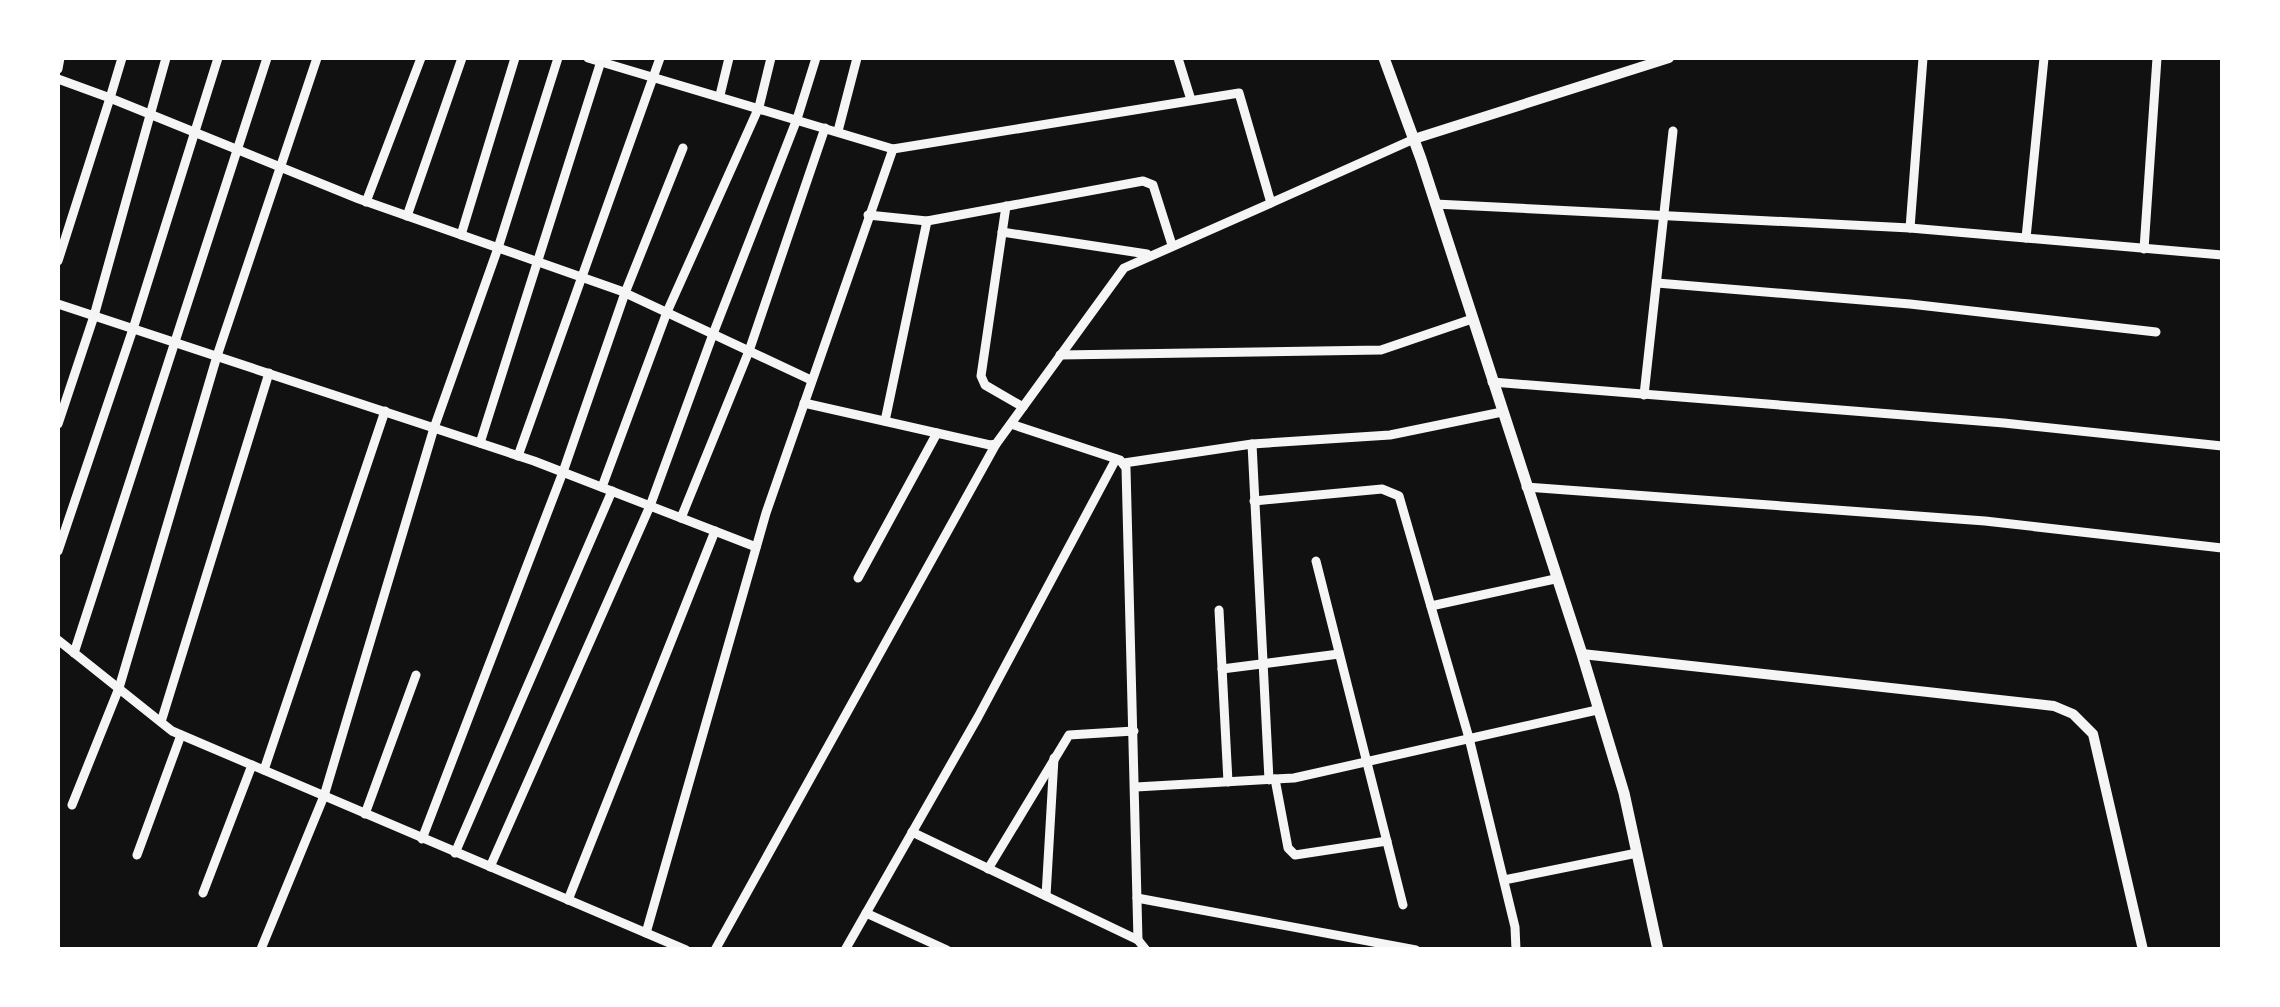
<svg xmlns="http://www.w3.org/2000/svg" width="2280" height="1007" font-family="'Golos Text',sans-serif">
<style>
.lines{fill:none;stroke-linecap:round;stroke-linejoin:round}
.minor{stroke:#f5f5f5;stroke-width:9}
.tertiary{stroke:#f5f5f5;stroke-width:10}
.secondary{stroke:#f5f5f5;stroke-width:11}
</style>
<rect width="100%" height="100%" fill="#111"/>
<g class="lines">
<g class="minor">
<path d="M588,58L893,149"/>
<path d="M1178,58L1191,100"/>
<path d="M58,69L60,58"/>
<path d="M58,79L110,98L122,58"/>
<path d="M720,95L729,58"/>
<path d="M838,131L857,58"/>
<path d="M366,202L421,58"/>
<path d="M1435,204L1910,228L2222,255"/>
<path d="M1006,206L981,376L985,385L1023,407"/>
<path d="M868,215L927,221L1143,181L1153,185L1172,245"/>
<path d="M407,216L462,58"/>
<path d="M1910,228L1923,58"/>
<path d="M1002,232L1147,254"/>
<path d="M461,235L515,58"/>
<path d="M2026,238L2044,58"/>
<path d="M2144,249L2157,58"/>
<path d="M58,261L110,98L359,199L621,291L811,380"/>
<path d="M1657,283L1910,304L2156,332"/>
<path d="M58,304L534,461L756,547"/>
<path d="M1060,355L1381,350L1472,319"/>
<path d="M1492,382L2004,423L2222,446"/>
<path d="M1644,395L1673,131"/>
<path d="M804,403L990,445L996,444L1124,268L1271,203"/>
<path d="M885,421L927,221"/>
<path d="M58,424L94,316L166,58"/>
<path d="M1011,424L1120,460L1126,468L1138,940"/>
<path d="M480,443L602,58"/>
<path d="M1252,444L1269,780"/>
<path d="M518,456L660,58"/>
<path d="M1124,463L1252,444L1390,435L1502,412"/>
<path d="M602,487L667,312L759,107L771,58"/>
<path d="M1526,487L1985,521L2222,548"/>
<path d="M1254,501L1382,489L1399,496L1469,738L1515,927L1516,950"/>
<path d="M681,518L749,351L825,128"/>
<path d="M58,551L133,329L218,58"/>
<path d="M1316,561L1403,905"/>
<path d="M858,578L937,433"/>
<path d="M1431,606L1555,579"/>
<path d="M1219,610L1228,782"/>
<path d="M58,640L172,731L686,950"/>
<path d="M74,653L267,58"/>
<path d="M1222,669L1339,654"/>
<path d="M161,722L269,373"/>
<path d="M264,770L385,411"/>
<path d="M1275,779L1288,848L1295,855L1387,841"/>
<path d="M1136,787L1294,778L1597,710"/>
<path d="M72,805L119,688L217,356L317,58"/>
<path d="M365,814L416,675"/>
<path d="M912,832L1138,940L1146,950"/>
<path d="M422,839L563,472L625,293L683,148"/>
<path d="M455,853L612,491"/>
<path d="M137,855L181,735"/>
<path d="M490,867L650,506L713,334L797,119L816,58"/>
<path d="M988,869L1069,735L1134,731"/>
<path d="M1504,880L1637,853"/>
<path d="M203,893L252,765"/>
<path d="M1046,896L1054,758"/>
<path d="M1137,898L1416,950"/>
<path d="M568,900L715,531"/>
<path d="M866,913L947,950"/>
<path d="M646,933L766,513L893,149L1239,93L1271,203L1414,139"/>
<path d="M261,949L324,796L434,428L498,248L558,58"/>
<path d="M715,950L996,444"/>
<path d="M845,950L978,717L1116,459"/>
</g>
<g class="tertiary">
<path d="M1414,139L1669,58"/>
<path d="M1582,654L2054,706L2073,714L2093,734L2143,950"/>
</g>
<path class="secondary" d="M1384,58L1421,159L1582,654L1624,793L1658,950"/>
</g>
<rect width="2280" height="1007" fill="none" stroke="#ffffff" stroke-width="120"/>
</svg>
